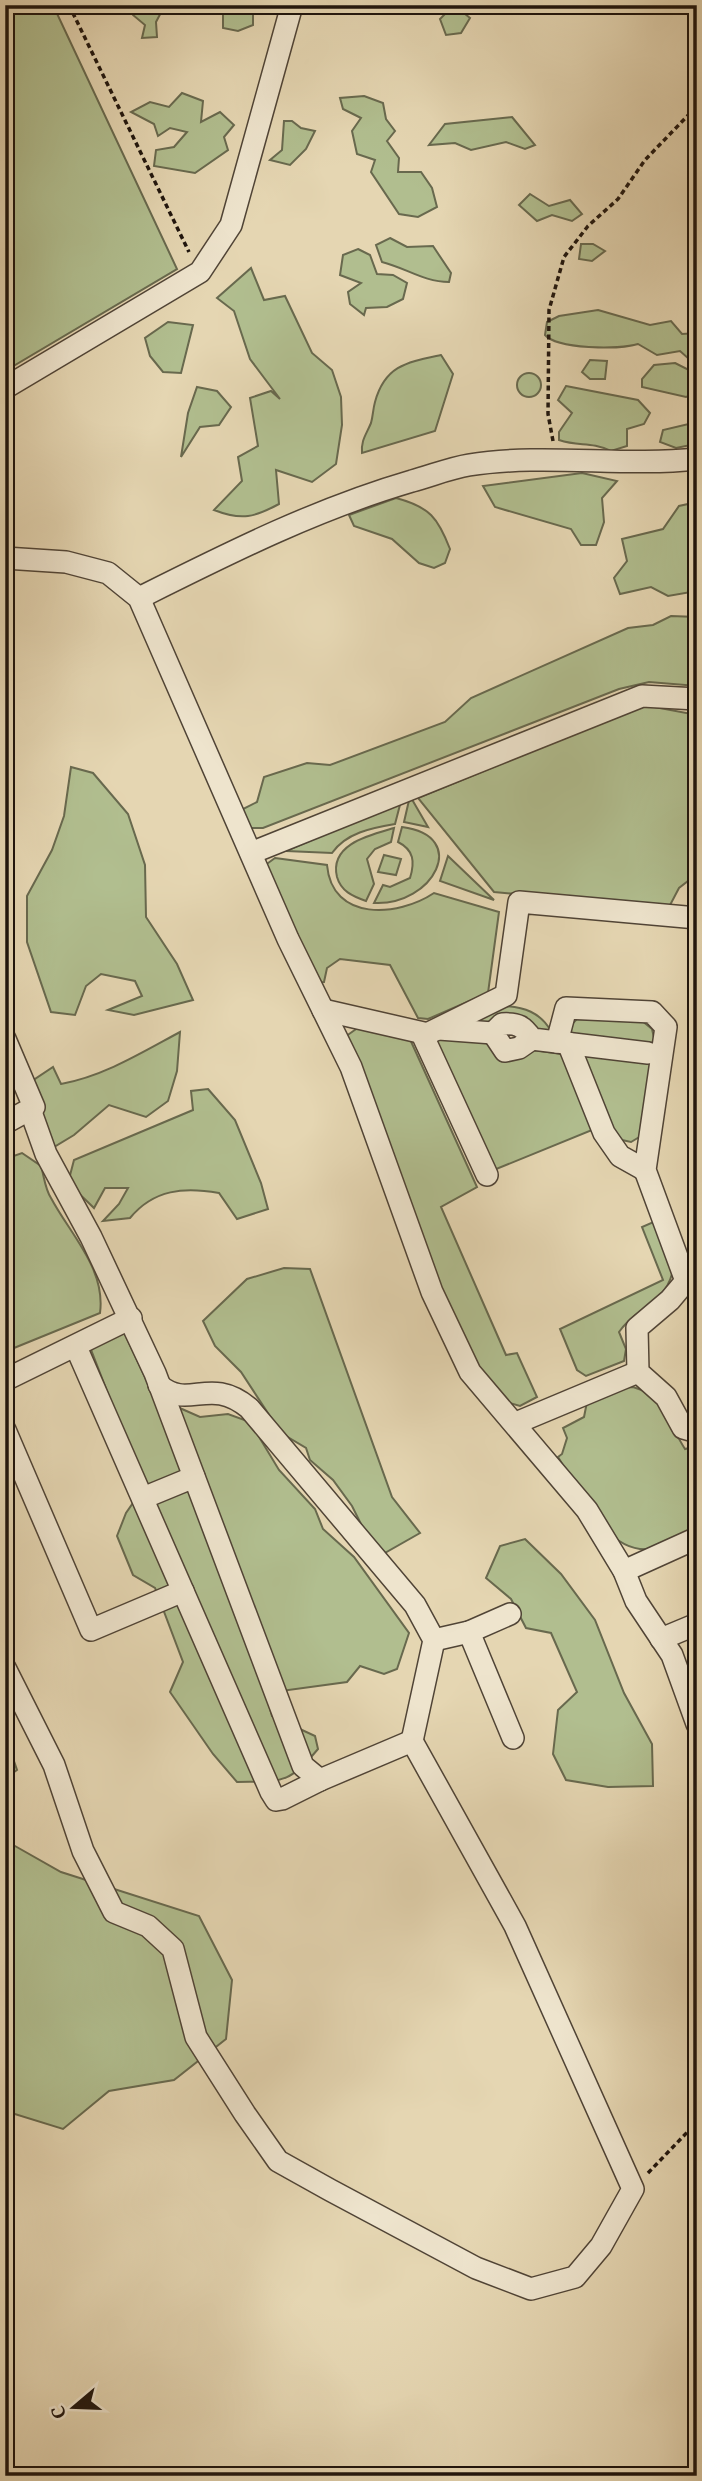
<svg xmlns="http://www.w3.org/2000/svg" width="702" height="2481" font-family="Vollkorn,serif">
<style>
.green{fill:#b1be8f;stroke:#68694e;stroke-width:2}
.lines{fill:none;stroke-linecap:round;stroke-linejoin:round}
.minor-casing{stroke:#504436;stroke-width:24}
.path{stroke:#1e140d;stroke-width:3.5;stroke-dasharray:5 3.5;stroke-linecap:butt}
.minor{stroke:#eee4cd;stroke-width:21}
</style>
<rect width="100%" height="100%" fill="#e5d6b2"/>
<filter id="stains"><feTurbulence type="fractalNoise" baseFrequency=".00286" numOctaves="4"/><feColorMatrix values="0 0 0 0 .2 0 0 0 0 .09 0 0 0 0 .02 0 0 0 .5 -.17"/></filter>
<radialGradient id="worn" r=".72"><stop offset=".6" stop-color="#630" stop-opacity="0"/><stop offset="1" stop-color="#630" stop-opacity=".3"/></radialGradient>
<g class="green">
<path d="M5,5H53L177,269L5,371Z"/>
<path d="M130,5H165L156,22L157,37L142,38L145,25L133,15Z"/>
<path d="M212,5H247L253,8V25L238,31L223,28V13L211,9Z"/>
<path d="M454,5L470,18L461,33L446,35L440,19Z"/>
<path d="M182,93L203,101L201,122L220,112L234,125L224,137L228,150L195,173L154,166L156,150L174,147L187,132L170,128L158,136L154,124L131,112L150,102L169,107Z"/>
<path d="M364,96L383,103L386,119L395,131L387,141L399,158L398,172H421L432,188L437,207L418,217L399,214L371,172L375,160L357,154L352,131L361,118L343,109L340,98Z"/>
<path d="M512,117L535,145L525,149L506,142L471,150L455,143L429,145L445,124Z"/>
<path d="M284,121H292L301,128L315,131L306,149L290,165L270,160L282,150Z"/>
<path d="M530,194L549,206L570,200L582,214L572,221L552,215L537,221L519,205Z"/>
<path d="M390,238L407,247L433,246L451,273L449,282C424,282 406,268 382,262L376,245Z"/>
<path d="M581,244H593L605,251L592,261L579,259Z"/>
<path d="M358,249L370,255L377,274L393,275L407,283L403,299L387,307L366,308L364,315L350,304L348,292L361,283L340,275L343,255Z"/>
<path d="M251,268L264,300L285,296L312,353L332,370L341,397L342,425L336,464L312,482L276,470L279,504C255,517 242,521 214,510L242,481L238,457L258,446L250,398L271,391L280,399L250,359L234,311L217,298Z"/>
<path d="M598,310L650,325L671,321L682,334L697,333V358L689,359L680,351L657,355L638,344C619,350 557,349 545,335L547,322L559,316Z"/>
<path d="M168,322L193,325L181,373L163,372L150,356L145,338Z"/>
<path d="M441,355L453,374L435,431L362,453C361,440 366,435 371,423C373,416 373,409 375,402C385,365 408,362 441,355Z"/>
<path d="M590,360L607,361L605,379H590L582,372Z"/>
<path d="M675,363L697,374V393L686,397L642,387V379L654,365Z"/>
<circle cx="529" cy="385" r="12"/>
<path d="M566,386L638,400L650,413L644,424L627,429V446L611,451C590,441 580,447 559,440V432L572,413L558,400Z"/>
<path d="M197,387L217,391L231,407L219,425L200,427L181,457L188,413Z"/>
<path d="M697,422L696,444L676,448L660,442L663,430Z"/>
<path d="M582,473L617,481L602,498L604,522L596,545H581L571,529L495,507L483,486Z"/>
<path d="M396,498C430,507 438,518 450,549L445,563L434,568L419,563L392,539L354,526L349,515Z"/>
<path d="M697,502V591L668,596L651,587L620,594L614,578L627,561L622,539L663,529L679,506Z"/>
<path d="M671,616L697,617V686L649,682L619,689L263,828H247L241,810L257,802L264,777L307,763L330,765L445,722L471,698L628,628L653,625Z"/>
<path d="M644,705L697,715V874L679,888L668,909L494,892L418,798Z"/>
<path d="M71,767L93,773L128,814L145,865L146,917L177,964L193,1000L134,1015L108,1010L142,996L135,981L101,974L86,986L75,1015L51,1012L27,942V896L52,850L64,816Z"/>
<path d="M410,796L428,827L404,822Z"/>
<path d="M401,801L395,824C371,828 346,833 332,853L286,851Z"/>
<path d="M402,827C471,836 433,906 374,903L383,885L390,887L410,878C415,862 414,850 398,842Z"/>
<path d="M394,828L391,842L375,849L367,859L374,884L366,901C352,896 341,891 337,877C329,844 370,835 394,828Z"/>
<path d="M384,855L401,859L396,875L378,872Z"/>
<path d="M448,856L494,900L440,881Z"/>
<path d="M275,858L327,865C332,922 398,917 434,893L499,912L488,993L428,1019L418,1018L390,965L340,959L327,968L324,982L314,983L264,866Z"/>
<path d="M503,1006C524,1007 540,1012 551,1031L469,1021Z"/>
<path d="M577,1019L641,1020L652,1029L655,1042L641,1136L631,1142L622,1140L611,1129L570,1036L571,1025Z"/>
<path d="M359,1027L409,1037L477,1187L441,1207L506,1355L517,1353L537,1397L520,1406L506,1402L475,1364L431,1270L342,1039Z"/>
<path d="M180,1032L177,1071L168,1101L146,1117L109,1105L74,1135L54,1147L41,1118L32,1081L53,1067L61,1084C104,1076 141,1053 180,1032Z"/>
<path d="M440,1036L561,1054L597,1128L489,1172L430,1041Z"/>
<path d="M208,1089L235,1120L261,1183L268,1209L237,1219L219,1193C184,1187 154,1189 130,1218L103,1221L119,1204L128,1188H105L94,1208L68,1183L74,1160L193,1110L191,1091Z"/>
<path d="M22,1153L41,1166C44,1176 45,1189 51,1198C70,1234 106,1269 100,1313L14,1348L5,1339V1159Z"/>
<path d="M658,1220L677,1270L672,1274C664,1304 635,1308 619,1332L626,1349L624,1361L586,1376L577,1370L560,1329L663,1280L642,1227Z"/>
<path d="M284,1268L310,1269L392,1497L420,1533L383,1554L369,1540L352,1506L333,1480L310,1460L306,1448L281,1433L241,1372L215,1346L203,1321L247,1279Z"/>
<path d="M124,1332L151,1390L182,1409L200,1417L228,1414L250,1422L279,1470L315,1509L323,1529L354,1557L409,1633L397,1669L384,1674L360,1666L347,1682L266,1693L272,1716L315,1736L318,1749C288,1785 282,1781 237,1782L213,1754L170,1692L183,1662L155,1588L133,1575L117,1536L126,1513L144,1487L90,1347Z"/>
<path d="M633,1387C665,1396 668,1423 685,1449L697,1446V1530C683,1535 666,1547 651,1549C605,1555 578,1488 558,1457L562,1454L567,1438L563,1428L584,1417L587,1402L618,1388Z"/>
<path d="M525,1539L561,1574L595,1620L624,1693L652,1744L653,1786L608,1787L566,1780L553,1754L558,1710L577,1692L551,1633L526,1628L511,1599L486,1578L500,1546Z"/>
<path d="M5,1735L17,1770L5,1779Z"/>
<path d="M15,1846L61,1872L199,1916L232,1980L226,2039L174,2080L109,2091L63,2129L5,2111V1850Z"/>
</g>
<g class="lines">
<defs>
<g id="minor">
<path d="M5,388L200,272L231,225L292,5"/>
<path d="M5,558L66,562L108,573L139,598L288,939L351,1067L432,1292L470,1372L587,1510L624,1571L636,1601L672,1655L697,1724"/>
<path d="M139,598C229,553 316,509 412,481C431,476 450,468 469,465C544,453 622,467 697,459"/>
<path d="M251,853L642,696L697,699"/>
<path d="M323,1010L428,1034"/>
<path d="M439,1029L493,1033"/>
<path d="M5,1039L34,1107L5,1123"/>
<path d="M532,1039C523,1026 518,1023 502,1024L493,1033L505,1051L519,1048L532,1039L648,1053"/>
<path d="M557,1042L566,1008L652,1012L666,1027L645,1170L686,1281L670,1300L637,1328L638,1372L666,1397L683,1428L697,1432"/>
<path d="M568,1043L604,1133L620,1156L645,1170"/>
<path d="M487,1175L423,1036L506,995L519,902L697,918"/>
<path d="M76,1347L271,1792L276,1800L282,1799L320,1780"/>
<path d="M5,1380L131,1318"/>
<path d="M159,1385C189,1411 209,1375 249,1408L415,1605L434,1640L412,1741"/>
<path d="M516,1423L638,1372"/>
<path d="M5,1430L91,1630L183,1591"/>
<path d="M143,1498L194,1477"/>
<path d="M624,1571L697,1538"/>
<path d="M469,1632L513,1738"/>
<path d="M661,1639L697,1624"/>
<path d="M434,1640L469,1632L510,1614"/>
<path d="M5,1668L54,1765L83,1851L114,1912L148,1926L173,1949L196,2037L245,2114L278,2161L330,2190L476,2268L531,2289L575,2277L601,2246L633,2189L515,1926L412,1741L320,1780L303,1766L155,1373L91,1237L46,1154L31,1112"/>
</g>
</defs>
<use href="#minor" class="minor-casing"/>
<g class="path">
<path d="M69,5L189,252"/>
<path d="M553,441L548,414L549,310L564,257L588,226L618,199L645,160L697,106"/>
<path d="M648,2173L697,2122"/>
</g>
<use href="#minor" class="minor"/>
</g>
<rect width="702" height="2481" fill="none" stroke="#e5d6b2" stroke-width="28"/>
<rect x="7" y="7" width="688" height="2467" fill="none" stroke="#1e140d" stroke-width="3.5"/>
<rect x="14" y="14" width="674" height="2453" fill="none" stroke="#1e140d" stroke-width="2"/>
<g transform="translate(74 2407) rotate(251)" stroke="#eee4cd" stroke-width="5" paint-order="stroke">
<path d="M0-5L12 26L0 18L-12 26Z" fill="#1e140d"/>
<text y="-10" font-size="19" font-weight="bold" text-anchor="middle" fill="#1e140d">С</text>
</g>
<rect width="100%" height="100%" filter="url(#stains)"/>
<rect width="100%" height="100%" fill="url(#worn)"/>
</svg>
